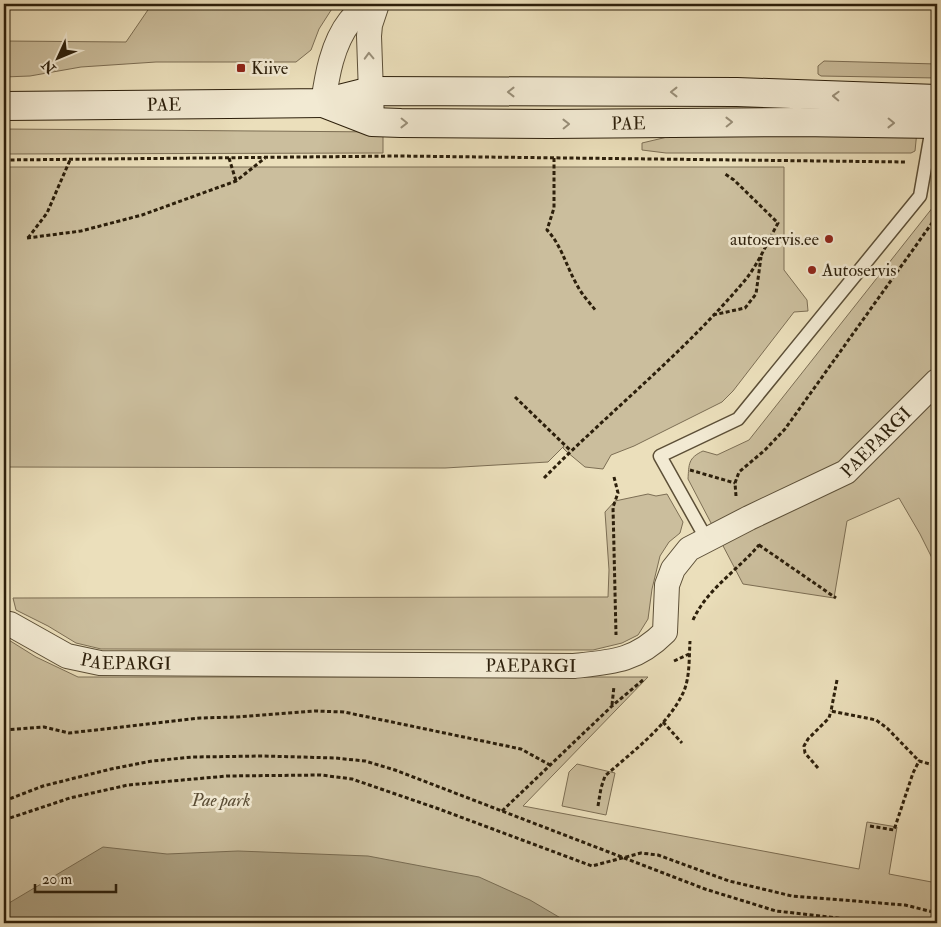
<svg xmlns="http://www.w3.org/2000/svg" width="941" height="927" font-family="'IM FELL Double Pica',serif">
<style>
.green{fill:#cbbe9d;stroke:#7c6e54}
.water{fill:#aa9e7f;stroke:#786b51}
.lines{fill:none;stroke-linecap:round;stroke-linejoin:round}
.service-casing{stroke:#5c4f37;stroke-width:15}
.minor-casing{stroke:#5c4f37;stroke-width:26}
.secondary-casing{stroke:#2c1f0b;stroke-width:30}
.path{stroke:#2c1f0b;stroke-width:3;stroke-dasharray:4 2.5;stroke-linecap:butt}
.service{stroke:#f2ead3;stroke-width:12}
.minor{stroke:#f2ead3;stroke-width:24}
.secondary{stroke:#f2ead3;stroke-width:28}
.oneway{stroke:#998f79}
.poi-dot{fill:#8f2418;stroke:#f2ead3;stroke-width:2}
.labels{text-anchor:middle;dominant-baseline:central;stroke-width:5;stroke-linejoin:round;paint-order:stroke}
.poi-label{font-size:18px;fill:#2c1f0b;stroke:#f2ead3;text-anchor:start}
.street-label{font-size:18px;fill:#2c1f0b;stroke:#f2ead3}
.park-label{font-size:18px;font-style:italic;fill:#5c4f37;stroke:#f2ead3}
</style>
<rect width="100%" height="100%" fill="#ebdfbb"/>
<filter id="stains"><feTurbulence type="fractalNoise" baseFrequency=".004" numOctaves="4"/><feColorMatrix values="0 0 0 0 .2 0 0 0 0 .09 0 0 0 0 .02 0 0 0 .5 -.17"/></filter>
<radialGradient id="worn" r=".72"><stop offset=".6" stop-color="#630" stop-opacity="0"/><stop offset="1" stop-color="#630" stop-opacity=".3"/></radialGradient>
<g class="green">
<path d="M152,4H335L319,29L311,50L296,62H156L81,67L30,76L4,77V41L126,42Z"/>
<path d="M824,61L937,64V78L821,76L818,74V66Z"/>
<path d="M4,129L383,132V153L4,154Z"/>
<path d="M917,131L915,151L911,153H666L642,150V143L680,134Z"/>
<path d="M4,167H784V270L807,300L808,311L794,312L733,391L722,402L634,446L611,455L603,469L585,467L567,452L563,448L564,446L548,462L445,468L4,467Z"/>
<path d="M937,202V568L920,534L899,498L847,521L834,598L743,584L688,479C689,464 688,458 703,451L717,455L749,440Z"/>
<path d="M648,494L656,496L667,494L683,522L680,533L669,542L660,556L652,589L648,619L638,635L622,643L593,650L101,649L76,643L48,626L16,610L13,598L608,597L609,570L605,512L615,501Z"/>
<path d="M4,637L36,657L78,677H648L523,806L859,869L867,822L897,827L889,874L937,883V923H4Z"/>
<path d="M577,764L615,773L606,815L562,806L569,772Z"/>
</g>
<path class="water" d="M103,847L167,854L238,851L368,856L479,877L530,900L569,923H4V906Z"/>
<g class="lines">
<defs>
<path id="service" d="M707,540L660,456L738,419L920,196L930,139L931,121"/>
<g id="minor">
<path d="M323,103C327,76 332,44 350,21C355,15 361,10 366,4"/>
<path d="M372,122L369,36L370,25L377,4"/>
<path id="s1" d="M4,623L10,624L67,656L100,663L574,666C613,662 636,661 665,632L667,585L673,569L689,549L749,518L846,472L937,381"/>
</g>
<g id="secondary">
<path id="s2" d="M323,103L372,122L401,123L550,124L798,122L937,124"/>
<path id="s3" d="M4,106L323,103L371,91L737,92L937,99"/>
</g>
</defs>
<use href="#service" class="service-casing"/>
<use href="#minor" class="minor-casing"/>
<use href="#secondary" class="secondary-casing"/>
<g class="path">
<path d="M229,158L236,181"/>
<path d="M554,158V208L547,230C562,246 566,266 577,285C582,295 590,303 596,311"/>
<path d="M4,160L399,156L906,162"/>
<path d="M27,238L81,231L142,215L236,181L265,158"/>
<path d="M28,238L47,213L70,160"/>
<path d="M713,315L745,308L756,294L761,257"/>
<path d="M515,397L571,451"/>
<path d="M690,470L735,483"/>
<path d="M614,477L618,493L613,507L616,635"/>
<path d="M544,478C610,411 685,352 746,279C758,264 768,241 778,223L734,180L725,174"/>
<path d="M736,496L735,483L739,472L765,450L785,429L937,216"/>
<path d="M759,545L836,598"/>
<path d="M693,620C707,589 738,570 759,545L758,542"/>
<path d="M674,661L689,654"/>
<path d="M837,680L831,711L876,720L887,728L919,761"/>
<path d="M612,705L614,686"/>
<path d="M663,722L682,743"/>
<path d="M4,730L44,727L69,733L200,718L236,717L315,711L344,712L521,749L550,765"/>
<path d="M818,768L805,753L804,746L808,739L829,718L831,711"/>
<path d="M4,801L43,786L111,769L152,761L193,757L264,756L335,758L365,761L395,770L502,811L705,889L776,911L882,923"/>
<path d="M598,806L601,788L605,776C633,751 668,726 684,691C690,676 689,657 690,641"/>
<path d="M502,811L612,706L643,680"/>
<path d="M4,820L70,798L128,785L227,776L321,775L352,779L439,809L592,866L641,853L658,855L729,881L792,896L905,905L937,913"/>
<path d="M870,826L894,830L913,773L919,761L937,766"/>
</g>
<use href="#service" class="service"/>
<use href="#minor" class="minor"/>
<use href="#secondary" class="secondary"/>
</g>
<defs><path id="oneway-chevron" d="M-2-3.5L2.5 0L-2 3.5" fill="none" stroke-width="1.6" stroke-linecap="round" stroke-linejoin="round" transform="scale(1.25)"/></defs>
<g class="oneway">
<use href="#oneway-chevron" transform="translate(369 56) rotate(-92)"/>
<use href="#oneway-chevron" transform="translate(511 92) rotate(-180)"/>
<use href="#oneway-chevron" transform="translate(674 92) rotate(-180)"/>
<use href="#oneway-chevron" transform="translate(836 96) rotate(-178)"/>
<use href="#oneway-chevron" transform="translate(729 122) rotate(-1)"/>
<use href="#oneway-chevron" transform="translate(404 123) rotate(1)"/>
<use href="#oneway-chevron" transform="translate(891 123) rotate(1)"/>
<use href="#oneway-chevron" transform="translate(566 124) rotate(-1)"/>
</g>
<g class="poi-dot">
<rect x="236" y="63" width="10" height="10" rx="2.5"/>
<circle cx="829" cy="239" r="5"/>
<circle cx="812" cy="270" r="5"/>
</g>
<g class="labels">
<g class="poi-label">
<text x="251" y="68">Kiive</text>
<text x="819" y="239" text-anchor="end">autoservis.ee</text>
<text x="822" y="270">Autoservis</text>
</g>
<g class="street-label">
<text stroke="none"><textPath href="#s3" startOffset="160">PAE</textPath></text>
<text stroke="none"><textPath href="#s2" startOffset="309">PAE</textPath></text>
<text stroke="none"><textPath href="#s1" startOffset="986">PAEPARGI</textPath></text>
<text stroke="none"><textPath href="#s1" startOffset="131">PAEPARGI</textPath></text>
<text stroke="none"><textPath href="#s1" startOffset="536">PAEPARGI</textPath></text>
</g>
<g class="park-label">
<text x="221" y="800">Pae park</text>
</g>
</g>
<rect width="941" height="927" fill="none" stroke="#ebdfbb" stroke-width="20"/>
<rect x="5" y="5" width="931" height="917" fill="none" stroke="#2c1f0b" stroke-width="2.5"/>
<rect x="10" y="10" width="921" height="907" fill="none" stroke="#2c1f0b"/>
<g transform="translate(58 58) rotate(226)" stroke="#f2ead3" stroke-width="4" paint-order="stroke">
<path d="M0-4L9 19L0 12L-9 19Z" fill="#2c1f0b"/>
<text y="-8" font-size="14" font-weight="bold" text-anchor="middle" fill="#2c1f0b">N</text>
</g>
<path d="M35 884v8h81v-8" fill="none" stroke="#2c1f0b" stroke-width="2.5"/>
<text x="42" y="884" font-size="15" fill="#2c1f0b" stroke="#f2ead3" stroke-width="4" paint-order="stroke">20 m</text>
<rect width="100%" height="100%" filter="url(#stains)"/>
<rect width="100%" height="100%" fill="url(#worn)"/>
</svg>
